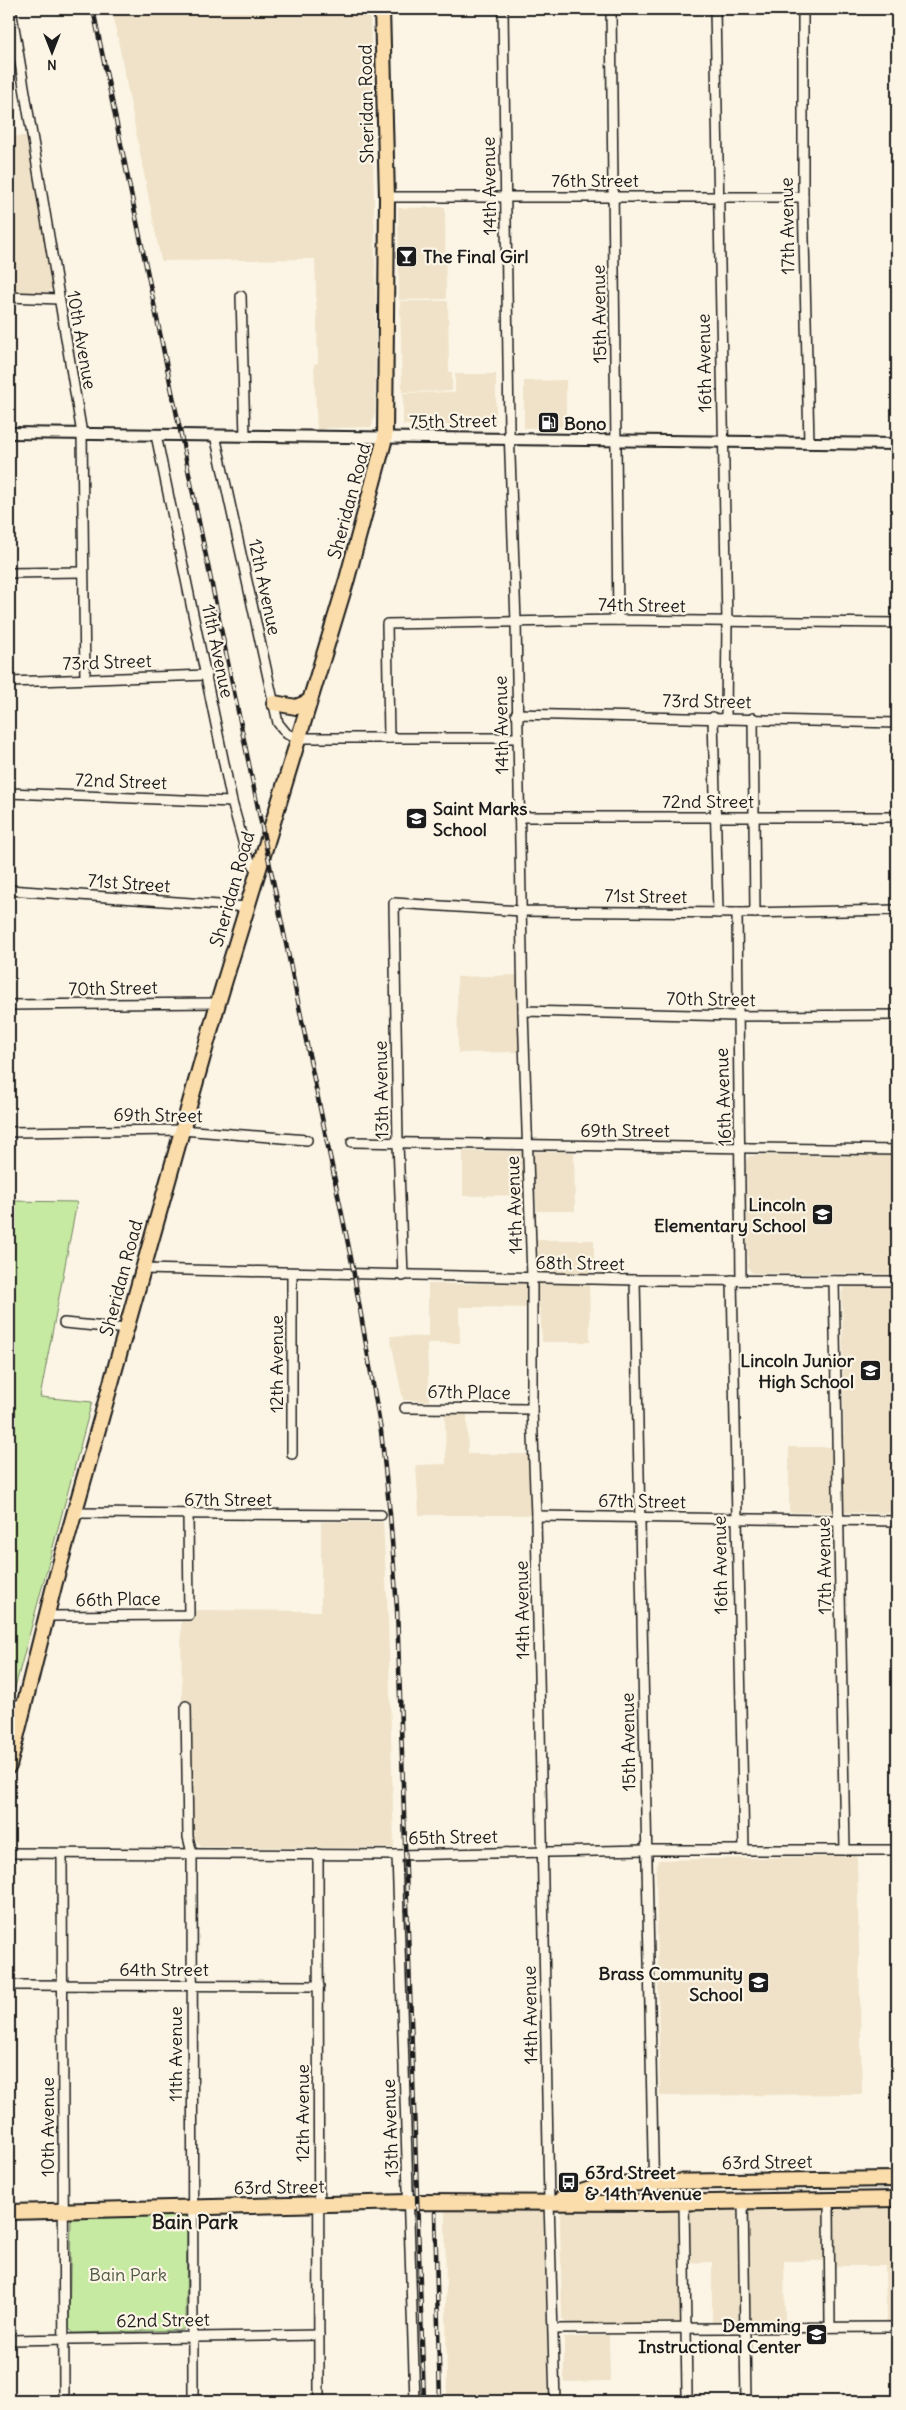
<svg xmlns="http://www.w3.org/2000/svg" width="906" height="2410" font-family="Delius,sans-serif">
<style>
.built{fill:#efe2c8}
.green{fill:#c7eaa3;stroke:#728360}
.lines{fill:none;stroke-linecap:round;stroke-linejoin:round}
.minor-casing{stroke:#1c1c1c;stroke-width:12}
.tertiary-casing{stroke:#1c1c1c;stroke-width:14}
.primary-casing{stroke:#1c1c1c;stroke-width:18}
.minor{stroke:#fcf5e5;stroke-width:9}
.tertiary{stroke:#fcf5e5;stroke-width:10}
.primary{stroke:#fbddab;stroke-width:14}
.rail-casing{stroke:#1c1c1c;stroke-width:4.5}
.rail{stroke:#fcf5e5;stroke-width:2.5;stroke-dasharray:8;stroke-linecap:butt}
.labels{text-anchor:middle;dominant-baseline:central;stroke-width:4.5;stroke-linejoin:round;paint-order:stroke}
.street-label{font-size:18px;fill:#1c1c1c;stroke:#fcf5e5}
.poi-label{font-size:18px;font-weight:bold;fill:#1c1c1c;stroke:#fcf5e5;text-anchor:start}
.park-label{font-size:18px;fill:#4f5a44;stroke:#fcf5e5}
.quarter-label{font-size:20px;font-weight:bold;fill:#1c1c1c;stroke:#fcf5e5}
</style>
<rect width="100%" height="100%" fill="#fcf5e5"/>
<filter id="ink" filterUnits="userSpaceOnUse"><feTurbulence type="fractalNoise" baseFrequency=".02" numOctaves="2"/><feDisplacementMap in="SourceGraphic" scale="10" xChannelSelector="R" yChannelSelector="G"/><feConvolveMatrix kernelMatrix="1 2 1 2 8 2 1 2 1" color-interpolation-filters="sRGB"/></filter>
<g filter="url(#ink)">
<g class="built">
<path d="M112,9H370L376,301L375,412L372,427L326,428L317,432L314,364L318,363L315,259L161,261Z"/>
<path d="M9,136H29L53,286L51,290L47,293L9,292Z"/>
<path d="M445,207L446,299L399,300L398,208Z"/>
<path d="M400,301H448L449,372H452V391L402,392Z"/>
<path d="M455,374H496V425H403V393L455,392Z"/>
<path d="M566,380V427L524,428V381Z"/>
<path d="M519,975L521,1052L458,1053L457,977Z"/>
<path d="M463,1151L574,1152L575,1211H537L536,1195L463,1196Z"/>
<path d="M756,1155L897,1156V1274L754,1273L750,1271L748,1267L746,1162L749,1156Z"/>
<path d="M537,1240H594V1269L589,1270L590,1342H542L540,1308L459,1307L460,1343H427L429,1401L403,1400L390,1336L428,1337V1284L539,1283Z"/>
<path d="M847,1286L897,1287V1513L789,1512V1447H844L842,1293L844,1288Z"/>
<path d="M445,1413L467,1414L468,1454H529L531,1515H419L416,1465L446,1464Z"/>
<path d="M321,1522H383L388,1617L394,1848L201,1847L193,1835L191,1825L190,1702L182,1701L181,1619H194V1610L321,1611Z"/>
<path d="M857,1856L862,2094L660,2096L656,1872L658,1860Z"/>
<path d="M897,2204V2322H886L885,2266H832V2261H784L785,2323H712V2262L681,2263V2324L568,2325L562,2319L560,2222L561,2209Z"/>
<path d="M445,2209H541L543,2211L549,2401H447Z"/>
<path d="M609,2335L610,2381L564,2382V2338Z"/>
</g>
<g class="green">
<path d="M9,1201L77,1202L40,1397L92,1402L13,1695L9,1696Z"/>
<path d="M187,2215L186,2326L183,2330L73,2333L69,2328L71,2217Z"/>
</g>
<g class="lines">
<defs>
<g id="minor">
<path d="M11,9L82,434L85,679"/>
<path d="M503,9L509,429L516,622L523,1011L532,1277V1409L536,1516L549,2202L555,2401"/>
<path d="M611,9L618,620"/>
<path d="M715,9L727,622L726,717"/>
<path d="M803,9V197L809,443"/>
<path d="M387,197H803"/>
<path d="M241,296L245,436"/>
<path d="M9,297L59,299"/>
<path d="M156,435L232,802L247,856L257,870"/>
<path d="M215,435L278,723L287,734L297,738H517"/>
<path d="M9,573L83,572"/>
<path d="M9,682L207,675"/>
<path d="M516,714L897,723"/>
<path d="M713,717L718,913"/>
<path d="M753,718L755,913"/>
<path d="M389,738L387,624L618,620L897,623"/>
<path d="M9,793L232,802"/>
<path d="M519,817H897"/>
<path d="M9,890L247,907"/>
<path d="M737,913L741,1280"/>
<path d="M9,1005L218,1003"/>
<path d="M523,1011L736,1016L897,1015"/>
<path d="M9,1132L182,1130L307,1140"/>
<path d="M352,1142L897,1150"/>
<path d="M143,1269L635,1280L897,1281"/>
<path d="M292,1274V1454"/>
<path d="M403,1276L398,1143L394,903L521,911L737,913L897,910"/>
<path d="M635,1280L654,2203"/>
<path d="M732,1280L744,1850"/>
<path d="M834,1281L845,1850"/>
<path d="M64,1323L127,1329"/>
<path d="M405,1408L532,1409"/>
<path d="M75,1513L381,1515"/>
<path d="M536,1516L897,1521"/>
<path d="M47,1616L189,1615L188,1515"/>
<path d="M186,1706L188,1837L192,1853L193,2401"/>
<path d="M9,1707L25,1703"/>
<path d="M9,1853L397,1855L646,1850H897"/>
<path d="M62,1854L64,2401"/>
<path d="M318,1854L319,2401"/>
<path d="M397,1855L415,2401"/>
<path d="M9,1985L319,1986"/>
<path d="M743,2201L746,2401"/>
<path d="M829,2201L830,2327"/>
<path d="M684,2202L687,2393"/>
<path d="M554,2329L897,2327"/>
<path d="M9,2340L319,2335"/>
</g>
<path id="tertiary" d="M9,433C305,437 601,439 897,444"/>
<g id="primary">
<path d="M274,703L296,707L308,702"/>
<path d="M9,1766L55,1582L218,1003L347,579L385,438L387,197L382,9"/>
<path d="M562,2198L597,2187L653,2182L897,2179"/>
<path d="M9,2212L409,2202L654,2203L897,2199"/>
</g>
</defs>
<use href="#minor" class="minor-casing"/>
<use href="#tertiary" class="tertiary-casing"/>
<use href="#primary" class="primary-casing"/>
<use href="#minor" class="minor"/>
<use href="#tertiary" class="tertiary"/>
<use href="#primary" class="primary"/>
<defs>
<g id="rail">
<path d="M93,9L352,1263L381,1431L390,1514L397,1608L424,2401"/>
<path d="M435,2213L440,2401"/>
</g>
</defs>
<use href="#rail" class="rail-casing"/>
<use href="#rail" class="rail"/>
</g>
</g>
<defs>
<symbol id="bar-square" viewBox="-11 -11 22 22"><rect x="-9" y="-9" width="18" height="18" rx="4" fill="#1c1c1c" stroke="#fcf5e5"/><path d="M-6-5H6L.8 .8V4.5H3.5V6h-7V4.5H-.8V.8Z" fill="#fff"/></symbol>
<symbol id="fuel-square" viewBox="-11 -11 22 22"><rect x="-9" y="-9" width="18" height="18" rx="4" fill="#1c1c1c" stroke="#fcf5e5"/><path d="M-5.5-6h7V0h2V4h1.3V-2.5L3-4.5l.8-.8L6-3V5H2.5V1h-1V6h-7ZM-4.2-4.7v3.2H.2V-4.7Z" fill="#fff"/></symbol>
<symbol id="school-square" viewBox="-11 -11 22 22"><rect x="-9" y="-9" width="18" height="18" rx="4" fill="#1c1c1c" stroke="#fcf5e5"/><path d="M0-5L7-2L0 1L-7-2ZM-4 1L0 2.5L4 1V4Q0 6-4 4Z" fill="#fff"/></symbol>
<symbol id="bus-square" viewBox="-11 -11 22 22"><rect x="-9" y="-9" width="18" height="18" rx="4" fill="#1c1c1c" stroke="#fcf5e5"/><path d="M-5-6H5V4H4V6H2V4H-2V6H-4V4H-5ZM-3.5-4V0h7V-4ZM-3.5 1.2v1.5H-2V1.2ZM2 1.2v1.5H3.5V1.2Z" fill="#fff"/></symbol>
</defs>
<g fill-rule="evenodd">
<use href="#bar-square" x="394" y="244" width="25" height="25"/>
<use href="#fuel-square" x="536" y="410" width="25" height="25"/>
<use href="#school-square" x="404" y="806" width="25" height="25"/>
<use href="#school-square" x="810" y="1202" width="25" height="25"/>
<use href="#school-square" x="858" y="1358" width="25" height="25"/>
<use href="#school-square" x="746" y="1970" width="25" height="25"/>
<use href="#bus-square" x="556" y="2170" width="25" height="25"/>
<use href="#school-square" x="804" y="2322" width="25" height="25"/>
</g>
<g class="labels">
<g class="street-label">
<text transform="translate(366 104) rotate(-91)">Sheridan Road</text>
<text x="595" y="180">76th Street</text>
<text transform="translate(489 186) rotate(-91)">14th Avenue</text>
<text transform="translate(787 226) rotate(-91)">17th Avenue</text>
<text transform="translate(599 314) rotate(-91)">15th Avenue</text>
<text transform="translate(82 340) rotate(80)">10th Avenue</text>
<text transform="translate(704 363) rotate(-91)">16th Avenue</text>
<text transform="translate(453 421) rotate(-1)">75th Street</text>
<text transform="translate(349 501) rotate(-75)">Sheridan Road</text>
<text transform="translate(265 587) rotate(78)">12th Avenue</text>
<text transform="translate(642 605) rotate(1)">74th Street</text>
<text transform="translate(218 651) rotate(78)">11th Avenue</text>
<text transform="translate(107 662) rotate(-2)">73rd Street</text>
<text transform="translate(707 701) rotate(1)">73rd Street</text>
<text transform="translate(501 725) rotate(-91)">14th Avenue</text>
<text transform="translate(121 781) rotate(2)">72nd Street</text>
<text x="708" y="801">72nd Street</text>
<text transform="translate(129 883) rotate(4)">71st Street</text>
<text transform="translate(232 889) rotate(-74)">Sheridan Road</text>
<text transform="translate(646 896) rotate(1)">71st Street</text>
<text transform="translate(113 988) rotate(-1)">70th Street</text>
<text transform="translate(711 999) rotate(1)">70th Street</text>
<text transform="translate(381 1090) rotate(-91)">13th Avenue</text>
<text transform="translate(723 1097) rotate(-92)">16th Avenue</text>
<text transform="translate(158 1115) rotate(1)">69th Street</text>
<text x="625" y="1130">69th Street</text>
<text transform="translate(514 1205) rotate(-92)">14th Avenue</text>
<text transform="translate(580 1263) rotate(1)">68th Street</text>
<text transform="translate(121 1278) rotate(-75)">Sheridan Road</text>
<text transform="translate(276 1364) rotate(-90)">12th Avenue</text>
<text transform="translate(469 1392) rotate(1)">67th Place</text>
<text x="228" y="1499">67th Street</text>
<text transform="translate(642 1501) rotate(1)">67th Street</text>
<text transform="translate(720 1565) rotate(-91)">16th Avenue</text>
<text transform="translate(824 1566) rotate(-91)">17th Avenue</text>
<text transform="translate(118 1599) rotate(-1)">66th Place</text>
<text transform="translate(522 1610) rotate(-91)">14th Avenue</text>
<text transform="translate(628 1742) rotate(-91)">15th Avenue</text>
<text transform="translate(453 1837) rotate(-1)">65th Street</text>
<text x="164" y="1969">64th Street</text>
<text transform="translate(530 2015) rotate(-91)">14th Avenue</text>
<text transform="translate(175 2054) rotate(-90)">11th Avenue</text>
<text transform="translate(302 2113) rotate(-90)">12th Avenue</text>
<text transform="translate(47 2127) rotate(-90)">10th Avenue</text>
<text transform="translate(390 2128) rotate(-92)">13th Avenue</text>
<text transform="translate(767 2162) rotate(-1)">63rd Street</text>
<text transform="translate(279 2187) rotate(-1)">63rd Street</text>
<text transform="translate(163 2320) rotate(-1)">62nd Street</text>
</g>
<g class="poi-label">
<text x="423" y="256">The Final Girl</text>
<text x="564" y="423">Bono</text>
<text x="433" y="808">Saint Marks<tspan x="433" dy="21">School</tspan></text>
<text x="806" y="1204" text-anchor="end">Lincoln<tspan x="806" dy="21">Elementary School</tspan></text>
<text x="854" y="1360" text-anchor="end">Lincoln Junior<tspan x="854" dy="21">High School</tspan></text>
<text x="743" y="1973" text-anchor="end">Brass Community<tspan x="743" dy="21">School</tspan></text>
<text x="585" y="2172">63rd Street<tspan x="585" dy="21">&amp; 14th Avenue</tspan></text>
<text x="801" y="2325" text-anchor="end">Demming<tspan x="801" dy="21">Instructional Center</tspan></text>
</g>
<g class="park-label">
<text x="128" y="2274">Bain Park</text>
</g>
<g class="quarter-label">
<text x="195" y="2221">Bain Park</text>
</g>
</g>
<rect width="906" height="2410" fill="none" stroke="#fcf5e5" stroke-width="30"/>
<rect x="15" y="15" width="876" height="2380" fill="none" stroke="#1c1c1c" stroke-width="2" filter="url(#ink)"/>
<g transform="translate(52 52) rotate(180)" stroke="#fcf5e5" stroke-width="4" paint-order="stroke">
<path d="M0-4L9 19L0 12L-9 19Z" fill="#1c1c1c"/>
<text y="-8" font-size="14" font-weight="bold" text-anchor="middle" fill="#1c1c1c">N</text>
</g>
</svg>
